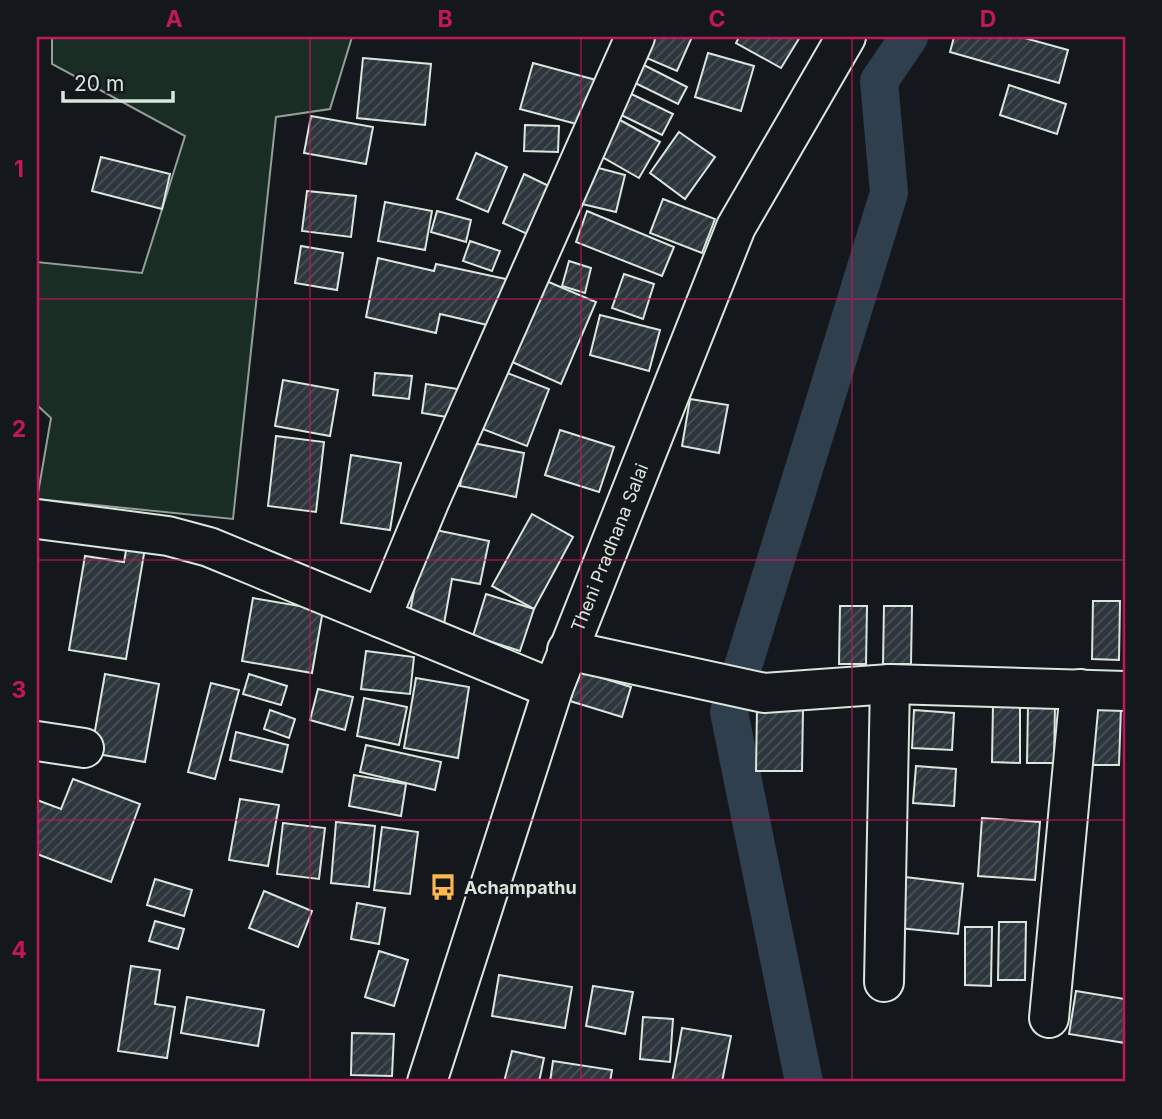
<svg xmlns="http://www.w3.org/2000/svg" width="1162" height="1119" font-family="Inter,sans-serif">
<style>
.green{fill:#1a2d24;stroke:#939e99;stroke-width:2}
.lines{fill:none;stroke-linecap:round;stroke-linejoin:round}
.canal{stroke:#2f3f4d;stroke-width:38}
.building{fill:url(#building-hatch);stroke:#d8e6dc;stroke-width:2}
.minor-casing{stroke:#d8e6dc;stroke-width:42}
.major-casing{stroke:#d8e6dc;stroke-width:42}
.minor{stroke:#14181c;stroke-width:38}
.major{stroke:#14181c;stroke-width:38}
.grid{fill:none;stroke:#c2185b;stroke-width:2;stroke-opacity:0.55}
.labels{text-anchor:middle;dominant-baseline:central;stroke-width:5;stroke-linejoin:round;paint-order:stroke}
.street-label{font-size:18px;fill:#d8e6dc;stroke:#14181c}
.poi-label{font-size:18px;font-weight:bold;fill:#d8e6dc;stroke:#14181c;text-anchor:start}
.neatline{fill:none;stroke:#c2185b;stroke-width:2.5}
.grid-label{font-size:23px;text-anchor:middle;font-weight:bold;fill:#c2185b}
</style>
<defs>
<pattern id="building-hatch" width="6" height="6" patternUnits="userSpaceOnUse" patternTransform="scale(1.75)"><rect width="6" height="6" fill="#2c363c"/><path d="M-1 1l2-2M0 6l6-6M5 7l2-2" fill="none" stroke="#4a5358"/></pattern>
</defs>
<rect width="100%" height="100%" fill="#14181c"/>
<path class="green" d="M52,37H352L330,109L276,117L233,519L37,499L51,418L37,405V262L142,273L185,136L52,64Z"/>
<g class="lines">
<path class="canal" d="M804,1082L729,712L889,193L879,81L909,37"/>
</g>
<g class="building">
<path d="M642,37H692L677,71L635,53Z"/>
<path d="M739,37H800L781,68L736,43Z"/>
<path d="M954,37H1021L1068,50L1059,83L950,52Z"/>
<path d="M708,53L754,66L741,111L695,97Z"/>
<path d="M363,58L431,64L425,125L357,118Z"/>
<path d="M638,62L687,87L678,104L629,80Z"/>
<path d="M533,63L596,80L584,126L520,109Z"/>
<path d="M1009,85L1066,104L1057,134L1000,115Z"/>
<path d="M623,90L673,114L662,135L613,111Z"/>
<path d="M609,114L660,142L639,178L590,150Z"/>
<path d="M311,116L373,127L366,164L304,153Z"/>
<path d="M525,125L559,126L558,152L524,151Z"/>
<path d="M679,132L715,157L685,199L650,173Z"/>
<path d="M476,153L507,167L488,212L457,199Z"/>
<path d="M101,157L170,174L162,209L92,191Z"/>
<path d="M591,166L625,175L616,212L582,204Z"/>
<path d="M524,174L555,189L534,237L503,223Z"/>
<path d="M307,191L356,196L351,237L302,231Z"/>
<path d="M663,199L715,219L702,253L650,233Z"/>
<path d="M385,202L432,211L425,250L378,241Z"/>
<path d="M437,211L471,220L466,242L431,232Z"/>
<path d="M587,211L674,247L662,276L576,242Z"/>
<path d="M470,241L500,251L492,271L463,261Z"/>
<path d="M301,246L343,253L337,290L295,283Z"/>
<path d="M378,258L434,271L436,264L506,279L496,327L440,314L436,333L366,317Z"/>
<path d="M569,261L591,268L585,293L562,286Z"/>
<path d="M624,274L654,284L643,319L612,308Z"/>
<path d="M544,280L596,302L561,384L510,361Z"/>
<path d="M600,315L660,330L649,371L590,355Z"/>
<path d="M502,371L549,389L527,446L480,428Z"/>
<path d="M375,373L412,376L409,399L373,395Z"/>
<path d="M283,380L338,390L330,436L275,426Z"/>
<path d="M426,384L458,389L453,418L422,413Z"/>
<path d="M690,399L728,405L719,453L682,446Z"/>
<path d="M560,430L614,447L599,492L545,475Z"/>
<path d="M276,436L324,442L316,512L268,506Z"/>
<path d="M468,442L524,453L516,497L460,486Z"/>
<path d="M351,455L401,463L390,530L341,523Z"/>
<path d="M532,514L573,537L534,609L492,586Z"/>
<path d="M426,528L489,541L480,584L452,579L444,624L409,617Z"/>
<path d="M127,545L145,548L126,659L69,650L85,556L124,562Z"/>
<path d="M486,594L534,609L520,651L473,636Z"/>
<path d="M253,598L323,610L312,673L242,661Z"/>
<path d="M1093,601H1120L1119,660L1092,659Z"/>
<path d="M840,606H867L866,664H839Z"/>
<path d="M884,606H912L911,664H883Z"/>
<path d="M366,651L414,657L410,694L361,689Z"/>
<path d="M580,671L631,687L622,717L570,701Z"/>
<path d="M105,674L159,684L145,762L91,753Z"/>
<path d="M249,674L287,686L281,705L243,694Z"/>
<path d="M416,678L469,687L458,758L404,748Z"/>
<path d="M211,683L239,690L215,779L188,772Z"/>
<path d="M318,689L353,697L345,730L310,720Z"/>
<path d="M364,698L407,707L399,745L357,736Z"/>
<path d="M993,704L1020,705V763L992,762Z"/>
<path d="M1028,705H1055L1054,763H1027Z"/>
<path d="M1093,706L1121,707L1119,765H1092Z"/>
<path d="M757,709H803L802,771H756Z"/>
<path d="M270,710L295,719L289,738L264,729Z"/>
<path d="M914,710L954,713L952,750L912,748Z"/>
<path d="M236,732L288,745L282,772L230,760Z"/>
<path d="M366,745L441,762L435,790L360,772Z"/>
<path d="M916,766L956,769L954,806L913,803Z"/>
<path d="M354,775L406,784L401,816L349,806Z"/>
<path d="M73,779L140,804L111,882L37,854V800L61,809Z"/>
<path d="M240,799L279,805L268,866L229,860Z"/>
<path d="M982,818L1040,822L1035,880L978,876Z"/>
<path d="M336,822L375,826L369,887L331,883Z"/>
<path d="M283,823L325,828L319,879L277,874Z"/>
<path d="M382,827L418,832L410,894L374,890Z"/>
<path d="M905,877L963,884L958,934L899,928Z"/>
<path d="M155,879L192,890L184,916L147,905Z"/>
<path d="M264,891L312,911L298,947L249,928Z"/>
<path d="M357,903L385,908L379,944L351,939Z"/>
<path d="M155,921L184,929L178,949L149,941Z"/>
<path d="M999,922H1026L1025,980H998Z"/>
<path d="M965,927H992L991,986L965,985Z"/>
<path d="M379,951L408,960L394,1006L365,997Z"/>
<path d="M131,966L160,970L155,1004L175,1007L167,1058L118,1051Z"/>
<path d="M499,975L572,987L565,1028L492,1016Z"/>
<path d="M593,986L633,992L625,1034L586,1026Z"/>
<path d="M1076,991L1125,999V1043L1069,1034Z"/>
<path d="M187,997L264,1010L258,1046L181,1033Z"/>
<path d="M643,1017L673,1019L670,1062L640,1059Z"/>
<path d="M682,1028L731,1036L722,1082H672Z"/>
<path d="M352,1033L394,1034L392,1076L351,1075Z"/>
<path d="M512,1051L544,1058L539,1082H504Z"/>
<path d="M553,1061L612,1070L610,1082H550Z"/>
</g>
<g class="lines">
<defs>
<g id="minor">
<path d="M37,519L168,536L209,547L553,689"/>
<path d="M381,618L430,500L635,37"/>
<path d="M567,650L764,693L890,684L1125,691"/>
<path d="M37,741L84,748"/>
<path d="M884,982L890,684"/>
<path d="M1049,1018L1080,689"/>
</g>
<g id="major">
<path id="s1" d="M427,1082L553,689L736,227L846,37"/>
</g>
</defs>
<use href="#minor" class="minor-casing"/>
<use href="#major" class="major-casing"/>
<use href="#minor" class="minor"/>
<use href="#major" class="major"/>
</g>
<path class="grid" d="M310,37V1082M581,37V1082M852,37V1082M37,299H1125M37,560H1125M37,820H1125"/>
<defs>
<symbol id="bus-bare" viewBox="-9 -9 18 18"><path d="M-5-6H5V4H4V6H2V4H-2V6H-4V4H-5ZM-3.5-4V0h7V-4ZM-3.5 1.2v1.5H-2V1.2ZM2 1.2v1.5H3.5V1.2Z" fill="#ffb74d" stroke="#14181c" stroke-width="2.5" paint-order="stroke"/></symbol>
</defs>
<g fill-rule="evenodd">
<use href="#bus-bare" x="424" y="868" width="38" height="38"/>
</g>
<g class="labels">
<g class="street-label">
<text stroke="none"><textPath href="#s1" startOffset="565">Theni Pradhana Salai</textPath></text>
</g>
<g class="poi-label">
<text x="464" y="887">Achampathu</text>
</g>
</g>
<rect width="1162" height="1119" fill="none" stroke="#14181c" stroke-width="77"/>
<path d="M63 91v10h110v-10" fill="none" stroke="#d8e6dc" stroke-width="3.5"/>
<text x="74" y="91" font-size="21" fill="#d8e6dc" stroke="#14181c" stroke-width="5" paint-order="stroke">20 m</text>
<rect x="38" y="38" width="1086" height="1042" class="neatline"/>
<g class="grid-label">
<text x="174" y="27">A</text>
<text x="445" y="27">B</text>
<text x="717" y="27">C</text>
<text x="988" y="27">D</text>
<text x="19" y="177">1</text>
<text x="19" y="437">2</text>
<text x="19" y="698">3</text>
<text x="19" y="958">4</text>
</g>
</svg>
